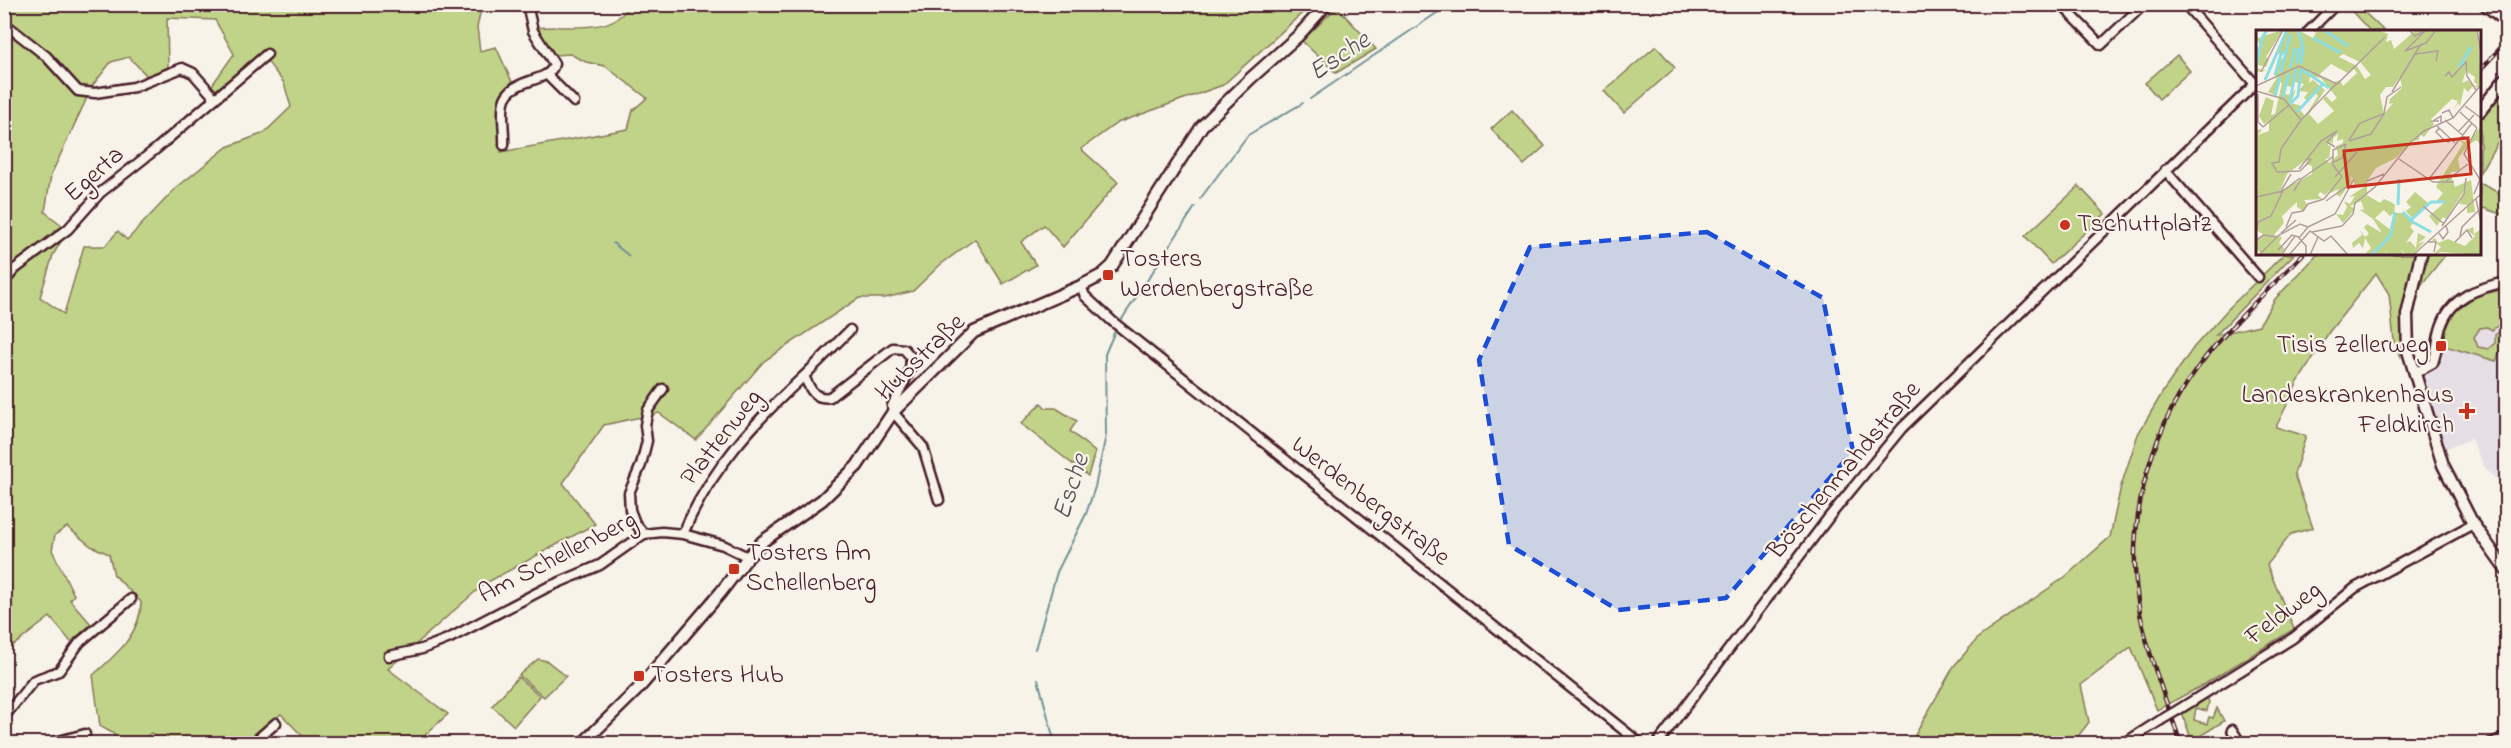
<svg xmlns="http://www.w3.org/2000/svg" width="2511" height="748" font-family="'Indie Flower',sans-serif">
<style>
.built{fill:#e6dee5}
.green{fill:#c1d388;stroke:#86795a;stroke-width:1.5;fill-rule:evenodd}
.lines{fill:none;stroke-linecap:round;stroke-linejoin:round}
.stream{stroke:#729299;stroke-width:2}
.minor-casing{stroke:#4a1f2b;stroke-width:13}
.tertiary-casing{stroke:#4a1f2b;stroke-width:15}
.minor{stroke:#f7f3e8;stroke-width:8}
.tertiary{stroke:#f7f3e8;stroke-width:10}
.rail-casing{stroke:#4a1f2b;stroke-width:4.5}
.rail{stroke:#f7f3e8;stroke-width:2;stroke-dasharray:7;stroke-linecap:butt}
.minor-bridge-casing{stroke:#4a1f2b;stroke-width:13;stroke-linecap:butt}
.minor-bridge{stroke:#f7f3e8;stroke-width:8}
.marked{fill:#1d4ed8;fill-opacity:0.2;stroke:#1d4ed8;stroke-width:4.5;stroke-dasharray:12 8;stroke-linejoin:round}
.poi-dot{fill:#c8321e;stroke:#f7f3e8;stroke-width:2}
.labels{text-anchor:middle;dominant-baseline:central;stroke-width:4.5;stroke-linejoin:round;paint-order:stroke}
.street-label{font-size:26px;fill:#4a1f2b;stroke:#f7f3e8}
.poi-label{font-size:26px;fill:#4a1f2b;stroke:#f7f3e8;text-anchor:start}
.water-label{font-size:27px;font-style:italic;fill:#5a4f59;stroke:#f7f3e8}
.inset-river{fill:none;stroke:#8cdee3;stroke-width:3}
.inset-road{fill:none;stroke:#b29e9c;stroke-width:1.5}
.view{fill:#c8321e;fill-opacity:0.15;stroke:#c8321e;stroke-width:3}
.inset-edge{fill:none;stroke:#4a1f2b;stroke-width:3}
</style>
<rect width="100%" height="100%" fill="#f7f3e8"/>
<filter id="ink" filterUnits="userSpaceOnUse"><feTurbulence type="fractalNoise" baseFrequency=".0167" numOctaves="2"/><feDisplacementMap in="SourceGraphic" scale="12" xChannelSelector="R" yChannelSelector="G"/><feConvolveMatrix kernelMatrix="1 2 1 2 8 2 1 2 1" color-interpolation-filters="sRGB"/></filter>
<g filter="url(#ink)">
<path class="built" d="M2506,282V493L2498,480L2486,470L2471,439L2441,450L2416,373L2430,367L2442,326L2459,299Z"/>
<g class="green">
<path d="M4,5H482L477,27L480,51L496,47L513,84C493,99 502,130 501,152L628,129L633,110L647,98L605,66L586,62L570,54L555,55L543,42L537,28C567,24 613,36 629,5H1311L1223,85L1117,123L1081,149L1118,182L1063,247L1044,225L1021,242L1036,265L1003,284L975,239L940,265L913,291L885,298H859L764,361L696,440L659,413L604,425L563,483L595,524L484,584L388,669L448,714L415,744L309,743L281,714L244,743H162L151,733L138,743H115L114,734L100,726L93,675C115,656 141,634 141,602L114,575L109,554L91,546L67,527L55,535L52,550L74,595L70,600L91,624L71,642L50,617L5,652ZM167,18L215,20L234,54L210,88L216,91L222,88L263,56L284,83L291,107L264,133L227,147L176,188L127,240L118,231L105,246H84L64,314L40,297L53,255L68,230L45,212L51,175L93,85L111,62L129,57L147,76L168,67Z"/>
<path d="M2346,5H2370L2364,12L2384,31H2370Z"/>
<path d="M1337,7L1376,49L1336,73L1302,41Z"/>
<path d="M1656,46L1675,68L1624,113L1604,91Z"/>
<path d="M2177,55L2190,71L2159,99L2145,83Z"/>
<path d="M2506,78V128L2480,172V111Z"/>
<path d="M1512,110L1545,146L1524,165L1491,129Z"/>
<path d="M2480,183L2495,191L2506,200V216L2483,208L2480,212Z"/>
<path d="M2079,186L2105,214L2051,264L2025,236Z"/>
<path d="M2284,254H2294L2216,335L2259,325L2275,299L2318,254H2446L2414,294L2411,320L2400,357L2394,341L2389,294L2376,273L2329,332L2298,382L2276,427L2306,436L2294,474L2313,528L2291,534L2267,565L2294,629L2205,684L2157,710L2131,647L2081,685L2089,722L2073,743L1910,744L1954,666L1979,637L2065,577L2110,537L2121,486L2138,434L2164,390L2194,347L2229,308Z"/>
<path d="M2506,289C2507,305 2507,321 2492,330L2487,327L2480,328L2474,337L2478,347L2488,349L2495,343V335L2502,330L2506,332V339L2496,361L2445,346C2446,339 2443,337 2446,329C2455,300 2480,294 2506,289Z"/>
<path d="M1041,403L1046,408H1056L1077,421L1070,431L1095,452L1088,476L1021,424Z"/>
<path d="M538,659L547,661L566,676L544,697L519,675Z"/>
<path d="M518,677L540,696L514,726L492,706Z"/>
<path d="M2207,697L2209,702L2207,711L2196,708L2194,720L2207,724L2209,717L2213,718L2217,708L2224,721L2192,741L2182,713Z"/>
</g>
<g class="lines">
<g class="stream">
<path d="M1310,99L1450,4"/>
<path d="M1200,199L1248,135L1303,103"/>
<path d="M613,243L629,256"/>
<path d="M1122,319L1195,207"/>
<path d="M1035,649L1057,572L1086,514L1095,487L1106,435L1105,354L1115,331"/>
<path d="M1038,679L1055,744"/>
</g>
<defs>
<g id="minor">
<path d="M2061,4L2101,45L2144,4"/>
<path d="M2185,4L2255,84"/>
<path d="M2483,4L2503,20"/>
<path d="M4,23L46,56L78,91L95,93L134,87L182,68L193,73L215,98"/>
<path d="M2308,32L2336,4"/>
<path d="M547,75L574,102"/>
<path d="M504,145C505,132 501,115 504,102C510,77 550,84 554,64L533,31L527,4"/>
<path d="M2165,170L2258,277"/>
<path d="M4,282L15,269L68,229L100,193L156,149L267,54"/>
<path d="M1081,286L1085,296L1112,321L1641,744"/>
<path d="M850,330L804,376C810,389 814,400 830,397L893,348L904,349L911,357L910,370L892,406L893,412L923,447L939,500"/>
<path d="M2415,373L2433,363C2437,352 2437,339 2441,327C2451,296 2478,288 2506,282"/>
<path d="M644,534L635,523L630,510L629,493L641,465L647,441L645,425L648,410L663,389"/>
<path d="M683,534C708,472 756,420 804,376"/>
<path d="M389,656L422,649L450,638L546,588L600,565L644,534L662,532L683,534L723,545L748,557"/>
<path d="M2178,710L2293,638L2355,588L2473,524"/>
<path d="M4,717L34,680L59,671L80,642L131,599"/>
<path d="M2232,730L2241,744"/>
<path d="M47,744L85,734"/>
<path d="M252,744L276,723"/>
<path d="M1657,744L1829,517L1902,428L2258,81"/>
<path d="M2123,744L2161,720"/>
<path d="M2489,744L2506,737"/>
</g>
<g id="tertiary">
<path d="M2480,111L2506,78"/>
<path d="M2421,254L2407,315L2408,351L2443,465L2473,524L2506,570"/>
<path d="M582,744L638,689L721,592L748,557L763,541L822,500L857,466L893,412L974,332L1081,286L1102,275L1112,266L1202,126L1251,78L1298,36L1327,4"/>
</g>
</defs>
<use href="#minor" class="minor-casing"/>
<use href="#tertiary" class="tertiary-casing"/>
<use href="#minor" class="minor"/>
<use href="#tertiary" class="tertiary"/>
<defs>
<g id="rail">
<path d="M2480,70L2506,42"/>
<path d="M2181,744C2166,700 2149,658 2140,613C2124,529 2147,436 2198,367C2229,326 2268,290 2303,254"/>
</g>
</defs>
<use href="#rail" class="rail-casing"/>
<use href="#rail" class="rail"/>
<defs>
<path id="minor-bridge" d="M2161,720L2178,710"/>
</defs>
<use href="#minor-bridge" class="minor-bridge-casing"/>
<use href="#minor-bridge" class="minor-bridge"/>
</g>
</g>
<path class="marked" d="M1707,232L1823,298L1853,451L1726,598L1618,610L1509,545L1479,360L1530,247Z"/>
<g class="poi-dot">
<circle cx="2065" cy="225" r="6"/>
<rect x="1102" y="269" width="12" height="12" rx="3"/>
<rect x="2435" y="340" width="12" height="12" rx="3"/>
<path d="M2464 402h6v6h6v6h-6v6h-6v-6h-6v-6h6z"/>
<rect x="728" y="563" width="12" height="12" rx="3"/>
<rect x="633" y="670" width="12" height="12" rx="3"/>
</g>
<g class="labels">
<g class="street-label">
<text transform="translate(95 175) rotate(-42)">Egerta</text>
<text transform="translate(921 358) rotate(-44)">Hubstraße</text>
<text transform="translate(722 438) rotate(-52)">Plattenweg</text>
<text transform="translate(1845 471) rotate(-50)">Böschenmahdstraße</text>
<text transform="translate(1370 502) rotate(38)">Werdenbergstraße</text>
<text transform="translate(558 558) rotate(-27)">Am Schellenberg</text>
<text transform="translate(2284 614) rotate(-37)">Feldweg</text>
</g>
<g class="poi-label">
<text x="2077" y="225">Tschuttplatz</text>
<text x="1120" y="260">Tosters<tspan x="1120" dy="30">Werdenbergstraße</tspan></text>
<text x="2429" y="346" text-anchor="end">Tisis Zellerweg</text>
<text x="2454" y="396" text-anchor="end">Landeskrankenhaus<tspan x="2454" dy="30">Feldkirch</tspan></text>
<text x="746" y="554">Tosters Am<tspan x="746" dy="30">Schellenberg</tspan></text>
<text x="651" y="676">Tosters Hub</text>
</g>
<g class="water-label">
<text transform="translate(1340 57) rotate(-34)">Esche</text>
<text transform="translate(1072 487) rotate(-72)">Esche</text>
</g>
</g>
<g transform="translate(2256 30)">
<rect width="225" height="225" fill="#f7f3e8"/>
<path d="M11,0L7,6L27,0L10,27L13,29L10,37L2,35L1,38L10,41L0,42V18L4,16L0,7L5,8ZM31,0H42L57,8L60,3L56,0H122L132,4L130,12L135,10L138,19L160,0H222L225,59L218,56L222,55L218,52L219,47L210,41L206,53L212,50L217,56L212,62L208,58L204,76L202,73L197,81L202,71L196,69L175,89L178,94L168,107L164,104L163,110L156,111L140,128L120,138L111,151V165L124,173L128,169L135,172L139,175L138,183H148L158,192L154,197L158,201L150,213L154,211L160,218L162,203L170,207L161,214L169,211L159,222L163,225H151L144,219L149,225H132L129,220L131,225H108L115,218L109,208L107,218L103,213L97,218L96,213L106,205L104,200L109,207L113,204L108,197L111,194L126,203L117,189L104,180L108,179L105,171L94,176L99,179L87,193L80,184L87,185L91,177L88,171L94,174L99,166L93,167L108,157H98V150L94,146L96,151L84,167L80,164L83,159L74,163V160L69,165L64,162L62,165L66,169L48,170L51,174L47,181L41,177V172L26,186L28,193L18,205L26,207L23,213L29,219L23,225L5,224L0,218V210L7,204L0,200V158L3,157L0,156V100L6,99L2,105L13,101V91L8,94L3,86L10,67L18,71L15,85L19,84L26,53L23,52L19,65L12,62L22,46H19L24,28L28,29L30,21L20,25ZM87,24L104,32L115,45L109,49L101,36L83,27ZM75,34L92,43L98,39L101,43L87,56L84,50L76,53L63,45ZM54,46L65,48L81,68L76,72L70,66L67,69L78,81L62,94L53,84L69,60L57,50L53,53ZM144,47L146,58L134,69L133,74L137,73L128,84L124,65L130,57H137ZM38,52L48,54L43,61L52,62L48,68L52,71L59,63L62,66L49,86L44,80L46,76L35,73L40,59L35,65L28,64L30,56L37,57ZM82,104L81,111L87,109V113L80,116L82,125L73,133L69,129L75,128L77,127V125L73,128L75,116L71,115L76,112L77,116V108ZM51,129L50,134L56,136V144L24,161L31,144ZM128,180L134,186L138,183L136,201L119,188ZM225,96L224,114L220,110L211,116L202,129L204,140L194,143L199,157L215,150L219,182L211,183V175L203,174L211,156L190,189L187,187L181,196L173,186L188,173L180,172L187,163L180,157L182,153L207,114L203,110L209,112L214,106L211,113ZM159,162L172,173L157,189L150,181L155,177L150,172ZM217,197L218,204L225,199V225L185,222L177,225L185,217L176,210L179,208L182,213L192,209L209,216L219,206L211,200Z" fill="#c1d388" fill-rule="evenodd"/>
<path class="inset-river" d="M42,0L47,17L45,34M68,0L92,16M57,8L85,23M41,33L43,19H47M0,37L6,8L11,0M203,37L215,17M34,38L39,18M45,39L73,58M25,42L34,5M19,45L25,24L30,21M9,50L31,0M19,66L24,47M27,67L33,43M34,71L40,39M34,74L42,66L45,40M41,82L66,55M142,175L143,149M147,182L155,190L175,172H189M153,190L175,202M116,225L134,206L139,182"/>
<path class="inset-road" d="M153,0L159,6L169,1L149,21L170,13L180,0M221,0L225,23M159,24L182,21L180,31M5,42L27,0M189,46L193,42L196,47L210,32L211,46L220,60M0,56L43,36L81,54L129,7M0,61L28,69L45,90M136,62L165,14M2,64V92L7,97M209,76L225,88M204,82L221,98M197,88L225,55M45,90L81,53M189,90L211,109M183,91H177L185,86V93M180,95L199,113M7,97L33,75M183,98L180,102L186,108L192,112L195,109M221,98L208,124L225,151M202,102L218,85M93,110L104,93L127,84M93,111L115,104L128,84L131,67L145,57M79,117L71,112L81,101M143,129L177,152H198M78,132L86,128L90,114M43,139L65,111L81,101M44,141L21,142L16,133L23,132L25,119L45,90M44,141L55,130L51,128M79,147L101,122M173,149L216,93M111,151L128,144M190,151L212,134M25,161L35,144M38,161L45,149L77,127M218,164L225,147M0,167L27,161M68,169L86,147L77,135V120L90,114M220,169L225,192M70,171L90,157M167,176L188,194M186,196L208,164L210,148M30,197L36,183L47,181L52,174L68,169M52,197L79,184L98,149M0,202L2,192L15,186L27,161L44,148M56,202L86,196L97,184L99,173L119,157L155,112L168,101L197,88L193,80L186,83M25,203L40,190M183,203L187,209L192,202L190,196M204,206L206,197L222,181M0,210L8,205L21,207M171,212H180L178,222M199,212L211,200L216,208M22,220L36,205L43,207M26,224L39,206M3,225L23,205L44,194L52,197M33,225L54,201L68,211L75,206L92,225M50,225V216L43,208L52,197M54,225L62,207M157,225L225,164"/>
<path class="view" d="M212,108L215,144L92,157L88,121Z"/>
<rect width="225" height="225" class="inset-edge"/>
</g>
<rect width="2511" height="748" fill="none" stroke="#f7f3e8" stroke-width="24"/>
<rect x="12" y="12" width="2487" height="724" fill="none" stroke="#4a1f2b" stroke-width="2" filter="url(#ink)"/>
</svg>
